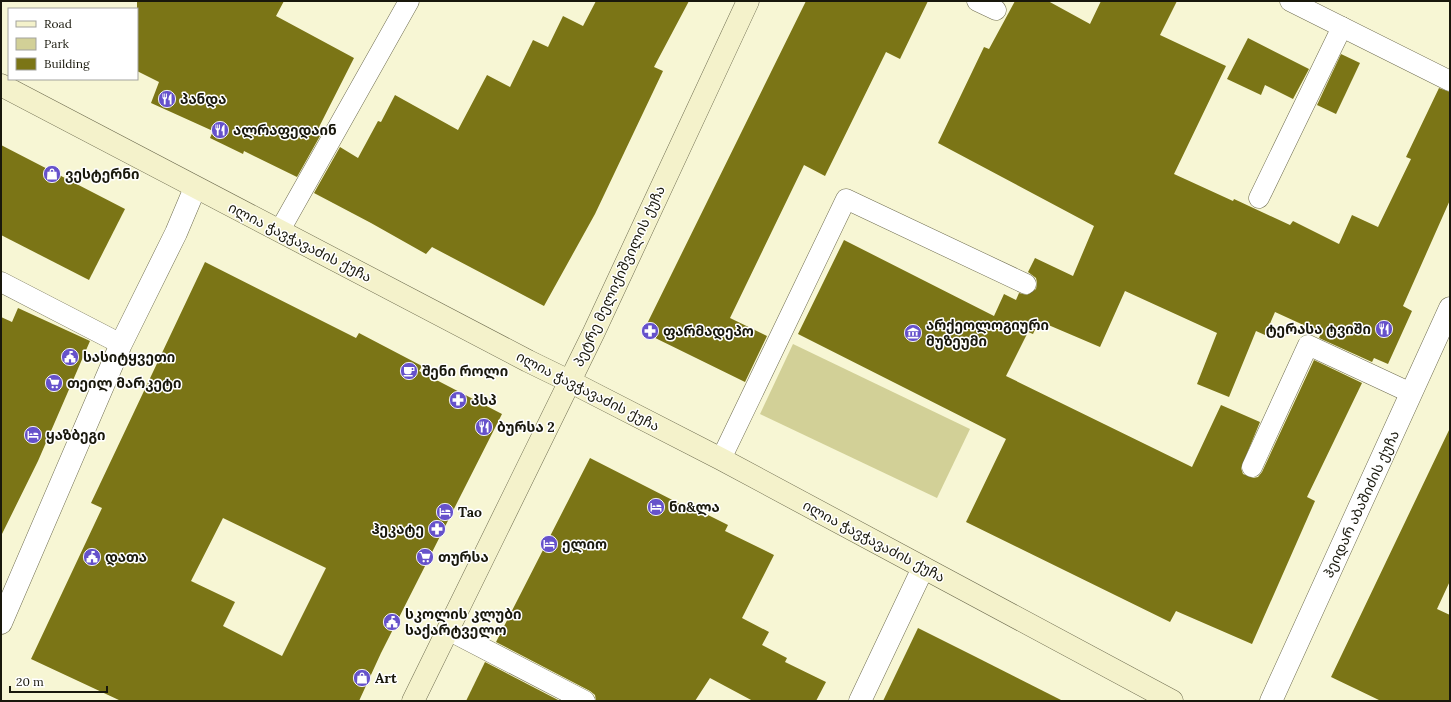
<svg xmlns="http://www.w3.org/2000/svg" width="1451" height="702" font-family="Lora,'Noto Sans Georgian',serif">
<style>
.green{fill:#d2d097}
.building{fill:#7b7516;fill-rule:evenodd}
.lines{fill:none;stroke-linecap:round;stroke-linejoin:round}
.lane-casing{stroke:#6f6d50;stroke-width:21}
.street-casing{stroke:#6f6d50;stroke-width:23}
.secondary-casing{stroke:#6f6d50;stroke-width:23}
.lane{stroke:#fff;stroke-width:20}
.street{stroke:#fff;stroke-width:22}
.secondary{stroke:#f4f2cb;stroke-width:22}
.labels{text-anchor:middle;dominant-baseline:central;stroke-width:3;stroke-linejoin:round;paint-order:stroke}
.poi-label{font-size:14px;font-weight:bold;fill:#19180c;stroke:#fff;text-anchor:start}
.street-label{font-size:14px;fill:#19180c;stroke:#fff}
</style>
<rect width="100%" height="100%" fill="#f7f6d4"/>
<path class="green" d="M793,344L970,429L937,498L760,414Z"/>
<g class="building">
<path d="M137,1H284L276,16L354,58L316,133L320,136L297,177L244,151L243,154L210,138L213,131L151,103L159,82L137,71Z"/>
<path d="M596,1H689L654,67L663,71L595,214L544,306L432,247L426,254L371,223L314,193L340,147L358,158L378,121L381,122L395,95L458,130L487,75L510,87L533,40L548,47L563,16L583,26Z"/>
<path d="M806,1H928L900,59L886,52L825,176L804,165L730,318L767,336L745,382L643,332Z"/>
<path d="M1015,1H1048L1090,24L1101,1H1177L1160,35L1226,66L1174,174L1233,201L1234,199L1290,225L1293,221L1339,244L1352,215L1378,227L1411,159L1406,157L1439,88L1450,92V200L1403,306L1412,311L1388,364L1374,358L1372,362L1319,338L1321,333L1275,312L1265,335L1256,331L1229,397L1197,384L1217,333L1125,291L1100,347L1039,321L1033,334L1028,332L1006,376L1192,467L1221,405L1260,422L1241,468L1243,474L1253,478L1258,477L1262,472L1314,360L1362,383L1307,497L1315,501L1252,644L1176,611L1170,622L966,522L1006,439L798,334L844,240L994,316L1004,294L1016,300L1019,293L1027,295L1036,289L1037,283L1036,278L1028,272L1035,258L1073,276L1094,226L938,143L984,47L989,49Z"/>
<path d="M1248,38L1309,69L1293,99L1265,85L1261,95L1227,79Z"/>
<path d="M1341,54L1360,63L1336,114L1317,105Z"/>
<path d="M1,145L125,209L89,280L1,235Z"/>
<path d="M205,262L356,338L359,333L422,366L419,371L502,414L381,653L359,701H121L31,659L102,508L91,503ZM223,518L326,568L282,656L223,626L235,602L191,581Z"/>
<path d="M18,308L90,341L38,461L1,536V317L12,322Z"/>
<path d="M1450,428V581L1437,609L1450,615V701H1381L1331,677Z"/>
<path d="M590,458L696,512L698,510L728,525L725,531L774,555L742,618L769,632L762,645L787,658L785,662L826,682L816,701H753L710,678L695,701H596L595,695L590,691L496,642Z"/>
<path d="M918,628L974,656L1063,701H883Z"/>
<path d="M485,662L560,701H466Z"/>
</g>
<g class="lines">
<defs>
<g id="lane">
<path d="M977,1L996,10"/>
<path d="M1290,1L1450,81"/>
<path d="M1259,198L1342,27"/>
<path d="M280,230L409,1"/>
<path d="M1,282L121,344"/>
<path d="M721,459L846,199L1026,284"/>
<path d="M1252,467L1308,345L1411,393"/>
<path d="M448,630L585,701"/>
</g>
<g id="street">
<path d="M1,623L121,344L176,233L195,188"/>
<path d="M860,701L923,568"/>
<path d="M1271,701L1450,308"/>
</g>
<g id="secondary">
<path d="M1,85L528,361L569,381L721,459L1172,701"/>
<path d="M413,701L594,332L748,1"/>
</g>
</defs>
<use href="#lane" class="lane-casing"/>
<use href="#street" class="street-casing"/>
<use href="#secondary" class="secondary-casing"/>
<use href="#lane" class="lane"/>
<use href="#street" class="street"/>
<use href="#secondary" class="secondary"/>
</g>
<defs>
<symbol id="restaurant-disc" viewBox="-11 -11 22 22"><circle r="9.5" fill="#6652cb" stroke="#fff"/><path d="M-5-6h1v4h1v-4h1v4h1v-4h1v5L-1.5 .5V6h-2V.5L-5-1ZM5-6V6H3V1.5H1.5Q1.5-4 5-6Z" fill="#fff"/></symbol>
<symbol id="shop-disc" viewBox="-11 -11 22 22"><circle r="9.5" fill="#6652cb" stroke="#fff"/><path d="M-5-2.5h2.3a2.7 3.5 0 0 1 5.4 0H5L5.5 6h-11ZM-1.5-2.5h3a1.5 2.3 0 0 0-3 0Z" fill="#fff"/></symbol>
<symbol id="pharmacy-disc" viewBox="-11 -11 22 22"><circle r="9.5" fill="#6652cb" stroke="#fff"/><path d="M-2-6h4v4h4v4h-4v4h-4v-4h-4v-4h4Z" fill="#fff"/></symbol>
<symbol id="museum-disc" viewBox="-11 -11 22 22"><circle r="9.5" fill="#6652cb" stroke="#fff"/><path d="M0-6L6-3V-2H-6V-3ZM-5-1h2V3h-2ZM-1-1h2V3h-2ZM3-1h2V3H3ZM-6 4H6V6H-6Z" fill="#fff"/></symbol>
<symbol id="civic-disc" viewBox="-11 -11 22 22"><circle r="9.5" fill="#6652cb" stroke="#fff"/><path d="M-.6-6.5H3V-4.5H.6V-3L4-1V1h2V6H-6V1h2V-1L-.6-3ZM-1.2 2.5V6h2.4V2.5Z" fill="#fff"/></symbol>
<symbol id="cafe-disc" viewBox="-11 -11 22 22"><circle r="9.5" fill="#6652cb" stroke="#fff"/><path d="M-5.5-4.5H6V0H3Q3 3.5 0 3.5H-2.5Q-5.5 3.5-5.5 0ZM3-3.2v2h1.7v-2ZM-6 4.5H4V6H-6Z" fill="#fff"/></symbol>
<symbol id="supermarket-disc" viewBox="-11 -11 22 22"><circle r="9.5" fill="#6652cb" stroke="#fff"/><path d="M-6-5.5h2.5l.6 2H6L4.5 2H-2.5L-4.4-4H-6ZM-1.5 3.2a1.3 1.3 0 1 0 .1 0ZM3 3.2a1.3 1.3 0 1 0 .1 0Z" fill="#fff"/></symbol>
<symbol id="hotel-disc" viewBox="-11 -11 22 22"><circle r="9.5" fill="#6652cb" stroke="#fff"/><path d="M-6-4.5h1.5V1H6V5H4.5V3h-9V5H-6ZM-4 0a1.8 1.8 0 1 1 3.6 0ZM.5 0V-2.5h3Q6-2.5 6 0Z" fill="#fff"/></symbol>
</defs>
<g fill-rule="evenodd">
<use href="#restaurant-disc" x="157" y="89" width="20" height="20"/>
<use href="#restaurant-disc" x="210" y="120" width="20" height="20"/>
<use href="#shop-disc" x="42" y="164" width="20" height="20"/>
<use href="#restaurant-disc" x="1374" y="319" width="20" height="20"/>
<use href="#pharmacy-disc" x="640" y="321" width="20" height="20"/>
<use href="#museum-disc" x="903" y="323" width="20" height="20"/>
<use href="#civic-disc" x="60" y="347" width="20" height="20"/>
<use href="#cafe-disc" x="399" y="361" width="20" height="20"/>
<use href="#supermarket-disc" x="44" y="373" width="20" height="20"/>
<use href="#pharmacy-disc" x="448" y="390" width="20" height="20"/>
<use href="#restaurant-disc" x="474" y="417" width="20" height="20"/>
<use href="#hotel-disc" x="23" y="425" width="20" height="20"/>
<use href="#hotel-disc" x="646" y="497" width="20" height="20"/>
<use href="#hotel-disc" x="435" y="502" width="20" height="20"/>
<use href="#pharmacy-disc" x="427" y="519" width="20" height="20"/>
<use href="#hotel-disc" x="539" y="534" width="20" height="20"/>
<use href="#civic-disc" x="82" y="547" width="20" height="20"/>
<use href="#supermarket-disc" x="415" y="547" width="20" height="20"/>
<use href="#civic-disc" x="382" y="612" width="20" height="20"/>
<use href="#shop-disc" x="352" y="668" width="20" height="20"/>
</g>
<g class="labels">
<g class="poi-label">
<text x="180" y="99">პანდა</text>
<text x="233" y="130">ალრაფედაინ</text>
<text x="65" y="174">ვესტერნი</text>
<text x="926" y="325">არქეოლოგიური<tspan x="926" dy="16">მუზეუმი</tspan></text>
<text x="1371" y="329" text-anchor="end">ტერასა ტვიში</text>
<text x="663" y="331">ფარმადეპო</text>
<text x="83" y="357">სასიტყვეთი</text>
<text x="422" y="371">შენი როლი</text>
<text x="67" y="383">თეილ მარკეტი</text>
<text x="471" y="400">პსპ</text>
<text x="497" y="427">ბურსა 2</text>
<text x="46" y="435">ყაზბეგი</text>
<text x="669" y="507">ნი&amp;ლა</text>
<text x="458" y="512">Tao</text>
<text x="424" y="529" text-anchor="end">ჰეკატე</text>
<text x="562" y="544">ელიო</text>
<text x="105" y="557">დათა</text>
<text x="438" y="557">თურსა</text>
<text x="405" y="614">სკოლის კლუბი<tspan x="405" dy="16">საქარტველო</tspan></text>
<text x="375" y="678">Art</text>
</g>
<g class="street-label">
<text transform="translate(300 242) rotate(27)">ილია ჭავჭავაძის ქუჩა</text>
<text transform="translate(619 276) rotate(-65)">პეტრე მელიქიშვილის ქუჩა</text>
<text transform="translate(588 391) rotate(27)">ილია ჭავჭავაძის ქუჩა</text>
<text transform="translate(1361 504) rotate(-65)">ჰეიდარ აბაშიძის ქუჩა</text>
<text transform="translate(874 541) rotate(28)">ილია ჭავჭავაძის ქუჩა</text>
</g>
</g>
<rect width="1451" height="702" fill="none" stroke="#19180c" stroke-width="4"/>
<rect x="8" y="8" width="130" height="72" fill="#ffffff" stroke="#a3a39e"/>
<rect x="16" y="21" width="20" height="6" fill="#f4f2cb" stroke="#a3a39e"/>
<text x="44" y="28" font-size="12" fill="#19180c">Road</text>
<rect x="16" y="38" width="20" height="12" fill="#d2d097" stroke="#a3a39e"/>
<text x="44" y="48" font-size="12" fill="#19180c">Park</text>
<rect x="16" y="58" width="20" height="12" fill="#7b7516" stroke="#a3a39e"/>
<text x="44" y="68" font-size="12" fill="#19180c">Building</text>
<path d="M10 686v6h97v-6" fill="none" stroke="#19180c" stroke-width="2"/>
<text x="16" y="686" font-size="12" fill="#19180c" stroke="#ffffff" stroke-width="3" paint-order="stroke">20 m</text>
</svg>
